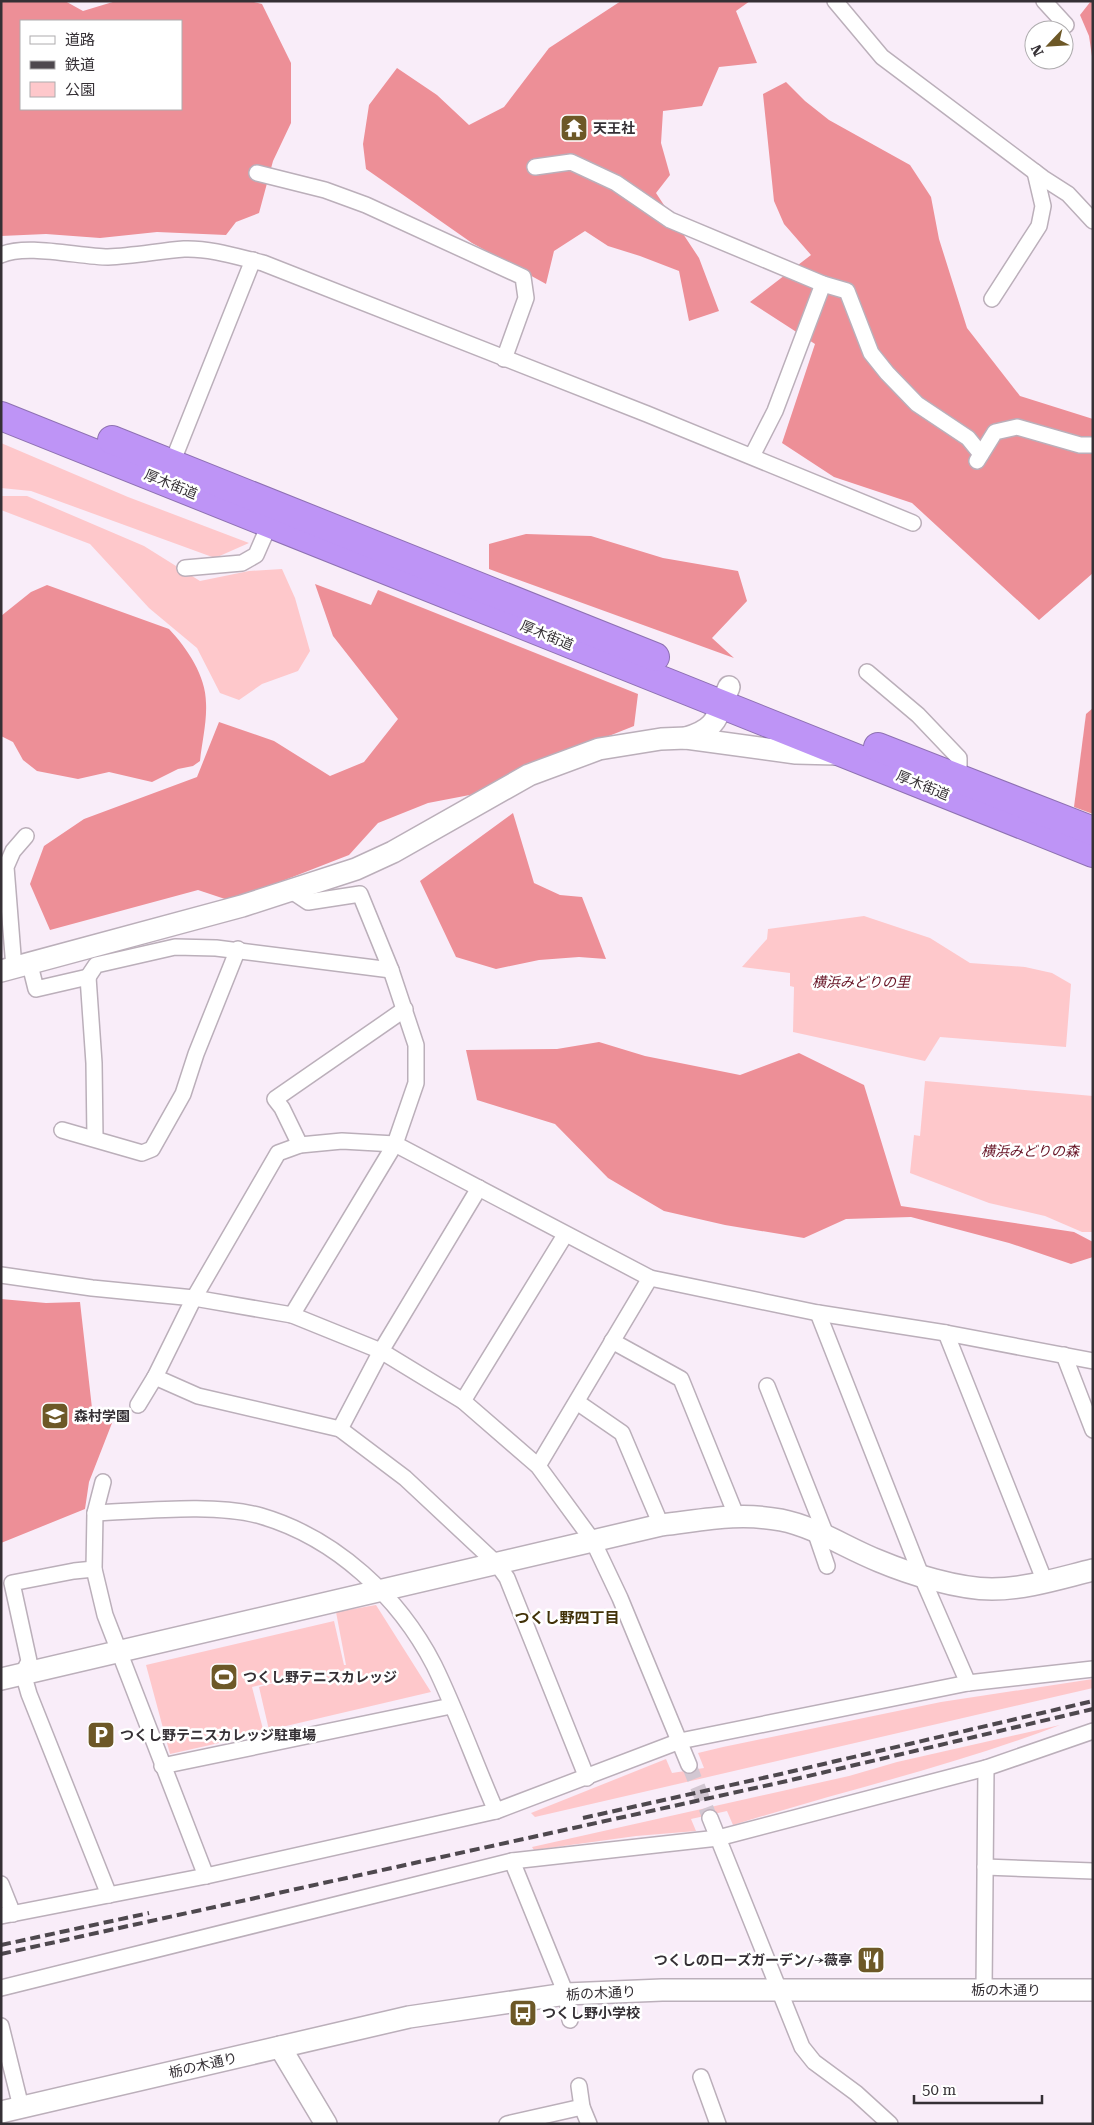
<svg xmlns="http://www.w3.org/2000/svg" width="1094" height="2125" font-family="'Roboto Serif','Noto Sans JP',serif">
<style>
.green{fill:#fec8cb}
.forest{fill:#ed8f97;fill-rule:evenodd}
.lines{fill:none;stroke-linecap:round;stroke-linejoin:round}
.street-tunnel{stroke:#d2c7d2;stroke-width:15;stroke-dasharray:15 8;stroke-linecap:butt}
.street-casing{stroke:#bbafba;stroke-width:18}
.secondary-casing{stroke:#bbafba;stroke-width:24}
.highway-casing{stroke:#8e71b2;stroke-width:30}
.street{stroke:#fff;stroke-width:15}
.secondary{stroke:#fff;stroke-width:21}
.highway{stroke:#be94f6;stroke-width:28}
.rail{stroke:#4e484e;stroke-width:4;stroke-dasharray:10 5;stroke-linecap:butt}
.labels{text-anchor:middle;dominant-baseline:central;stroke-width:5;stroke-linejoin:round;paint-order:stroke}
.poi-label{font-size:14px;font-weight:bold;fill:#353035;stroke:#fff;text-anchor:start}
.street-label{font-size:14px;fill:#353035;stroke:#fff}
.park-label{font-size:14px;font-style:italic;fill:#651123;stroke:#fff}
.neighbourhood-label{font-size:15px;font-weight:bold;fill:#413108;stroke:#fff}
</style>
<rect width="100%" height="100%" fill="#f9edf9"/>
<g class="green">
<path d="M1,443L128,497L249,543L215,558L31,491L1,488Z"/>
<path d="M1,496H27L144,546L200,581L249,571L282,569L295,598L310,651L298,671L262,684L239,700L220,693L197,648L149,608L90,544L1,510Z"/>
<path d="M864,916L930,938L970,963L1025,967L1052,973L1071,984L1066,1047L940,1037L925,1061L793,1032L794,987L790,986V973L742,967L767,939L768,929Z"/>
<path d="M925,1081L1093,1096V1232H1082L1045,1216L989,1203L910,1173L914,1135L920,1136Z"/>
<path d="M376,1605L431,1692L269,1730L259,1687L296,1677L252,1687L264,1733L170,1754L146,1665L334,1621L344,1665H346L336,1612Z"/>
<path d="M1093,1679V1688L535,1817L531,1813L666,1759L672,1773L704,1768L698,1753L723,1747L941,1702Z"/>
<path d="M1060,1725C953,1766 842,1791 733,1825L727,1811L691,1819L696,1831L636,1836L534,1850L532,1847L849,1776L897,1762Z"/>
</g>
<g class="forest">
<path d="M1,1H65L83,11L116,1H250L262,4L291,63V123L273,161L259,213L236,222L226,235L157,232L100,238L46,234L1,236ZM21,21H181V109H21Z"/>
<path d="M621,1H750L736,11L757,63L719,67L702,106L663,111L661,143L670,175L656,193L699,258L719,311L689,321L679,271L640,256L608,246L585,231L554,251L546,284L472,243L366,169L363,144L369,105L397,68L437,95L469,125L504,107L549,48Z"/>
<path d="M1091,1H1093V63L1089,36L1080,15Z"/>
<path d="M786,82L805,101L829,120L910,165L931,197L939,239L967,328L1020,396L1093,419V573L1039,620L912,503L834,477L782,443L815,344L750,302L811,255L784,224L774,201L763,94Z"/>
<path d="M526,534L591,536L663,558L738,571L747,601L712,638L734,658L489,569V544Z"/>
<path d="M315,584L371,605L378,590L638,694L634,726L546,761L480,793L428,803L378,823L349,855L231,901L198,890L50,930L30,884L44,846L84,819L197,777L219,722L274,741L330,776L364,762L398,719L333,636Z"/>
<path d="M47,585L169,629C187,648 206,676 206,703C207,722 202,742 200,761L193,766L178,769L152,782L109,772L78,779L37,771L23,760L13,742L1,736V616L31,592Z"/>
<path d="M1093,708V814L1074,807L1086,714Z"/>
<path d="M513,813L534,883L560,895L582,897L606,959L579,957L539,960L496,969L456,957L420,881Z"/>
<path d="M599,1042L645,1056L740,1075L799,1053L864,1085L901,1206L1074,1232L1093,1242V1257L1071,1264L1009,1243L911,1217L846,1219L804,1238L725,1225L664,1211L608,1178L555,1124L477,1100L466,1050L557,1049Z"/>
<path d="M1,1299L46,1303L80,1302L93,1417L112,1423L89,1482L85,1509L1,1543Z"/>
</g>
<g class="lines">
<path class="street-tunnel" d="M689,1765L710,1818"/>
<defs>
<g id="street">
<path d="M835,1L882,57L1043,178L1068,194L1093,221"/>
<path d="M1044,1L1066,25"/>
<path d="M535,167L571,162L616,183L670,220L823,284L847,291L871,353L887,373L917,404L968,438L981,454"/>
<path d="M257,173L325,190L366,205L523,277L526,298L504,359"/>
<path d="M1,255C26,243 80,257 108,257C133,256 159,251 184,249C211,248 238,257 263,263L647,414L913,523"/>
<path d="M992,299L1039,226L1043,206L1035,172"/>
<path d="M752,456L775,411L823,284"/>
<path d="M977,461L995,432L1017,427L1080,445H1093"/>
<path d="M172,463L253,260"/>
<path d="M185,568L242,563L256,555L270,523"/>
<path d="M867,672L918,715L959,758V766L954,777"/>
<path d="M290,890L308,902L360,894L391,970L416,1045V1083L395,1144L292,1315"/>
<path d="M30,965L36,989L88,977L94,1063L95,1138"/>
<path d="M14,968L6,867L13,851L26,836"/>
<path d="M88,977L96,965L175,947L216,948L391,970"/>
<path d="M62,1130L142,1153L152,1149L183,1094L196,1054L238,949"/>
<path d="M300,1145L282,1108L275,1099L405,1009"/>
<path d="M1,1275L92,1288L194,1298L292,1315L381,1351L463,1401L538,1466L593,1541L620,1598L689,1765"/>
<path d="M818,1313L921,1575L968,1683"/>
<path d="M946,1333L1045,1582"/>
<path d="M612,1341L681,1379L736,1515"/>
<path d="M1064,1355L1093,1430"/>
<path d="M155,1377L198,1396L340,1429L405,1478L497,1564L507,1578L587,1778"/>
<path d="M767,1386L826,1535"/>
<path d="M463,1401L565,1235"/>
<path d="M577,1402L622,1433L661,1525"/>
<path d="M138,1405L155,1377L194,1298L278,1153L300,1145L342,1141L395,1144L650,1278L818,1313L946,1333L1093,1361"/>
<path d="M340,1429L381,1351L479,1188"/>
<path d="M538,1466L650,1278"/>
<path d="M103,1482L95,1513L94,1569L105,1615L206,1876"/>
<path d="M95,1513C145,1511 214,1503 261,1516C336,1538 399,1597 434,1665C457,1712 475,1763 496,1811"/>
<path d="M815,1531L827,1566"/>
<path d="M94,1569L74,1571L12,1583L29,1661L23,1673L29,1694L109,1895"/>
<path d="M162,1766L451,1706"/>
<path d="M710,1818L802,2047L814,2062L856,2093L890,2124"/>
<path d="M512,1861L566,1994L570,2020"/>
<path d="M985,1867L1093,1871"/>
<path d="M1,1884L13,1914"/>
<path d="M1,1916L206,1876L496,1811L680,1741L968,1683L1093,1669"/>
<path d="M1,1988L512,1861L718,1838L986,1768L1093,1731"/>
<path d="M984,1990L986,1768"/>
<path d="M1,2026L21,2107"/>
<path d="M701,2077L718,2124"/>
<path d="M579,2086L582,2107L589,2124"/>
<path d="M507,2124L582,2107"/>
</g>
<g id="secondary">
<path d="M686,738C719,728 716,717 729,687"/>
<path d="M1,971L242,906L356,869L393,852L529,775L599,749L661,739L686,738L796,753L836,754"/>
<path d="M1,1679L661,1525C704,1520 738,1512 781,1520C816,1527 846,1548 879,1561C910,1574 958,1589 992,1589C1026,1589 1060,1578 1093,1570"/>
<path d="M280,2047L326,2124"/>
<path d="M1,2112L409,2017L566,1994L662,1990H1093"/>
</g>
<g id="highway">
<path d="M1,416L1093,853"/>
<path d="M112,440L655,657"/>
<path d="M878,747L1093,831"/>
</g>
</defs>
<use href="#street" class="street-casing"/>
<use href="#secondary" class="secondary-casing"/>
<use href="#highway" class="highway-casing"/>
<use href="#street" class="street"/>
<use href="#secondary" class="secondary"/>
<use href="#highway" class="highway"/>
<g class="rail">
<path d="M583,1818L785,1773L1093,1701"/>
<path d="M1,1945L149,1913"/>
<path d="M1,1954L787,1781L1093,1709"/>
</g>
</g>
<defs>
<symbol id="temple-square" viewBox="-11 -11 22 22"><rect x="-9" y="-9" width="18" height="18" rx="4" fill="#6d5827" stroke="#fff"/><path d="M0-6L5-2H3V0L6.5 2.5H4V6H1.5V3h-3V6H-4V2.5H-6.5L-3 0V-2H-5Z" fill="#fff"/></symbol>
<symbol id="school-square" viewBox="-11 -11 22 22"><rect x="-9" y="-9" width="18" height="18" rx="4" fill="#6d5827" stroke="#fff"/><path d="M0-5L7-2L0 1L-7-2ZM-4 1L0 2.5L4 1V4Q0 6-4 4Z" fill="#fff"/></symbol>
<symbol id="stadium-square" viewBox="-11 -11 22 22"><rect x="-9" y="-9" width="18" height="18" rx="4" fill="#6d5827" stroke="#fff"/><path d="M0-5a6.5 5 0 1 0 0 10a6.5 5 0 1 0 0-10ZM-3.5-1.8h7v3.6h-7Z" fill="#fff"/></symbol>
<symbol id="parking-square" viewBox="-11 -11 22 22"><rect x="-9" y="-9" width="18" height="18" rx="4" fill="#6d5827" stroke="#fff"/><path d="M-3.5-5.5H1a3.5 3.5 0 0 1 0 7H-1V5.5H-3.5ZM-1-3.4V-.6H.8a1.4 1.4 0 0 0 0-2.8Z" fill="#fff"/></symbol>
<symbol id="restaurant-square" viewBox="-11 -11 22 22"><rect x="-9" y="-9" width="18" height="18" rx="4" fill="#6d5827" stroke="#fff"/><path d="M-5-6h1v4h1v-4h1v4h1v-4h1v5L-1.5 .5V6h-2V.5L-5-1ZM5-6V6H3V1.5H1.5Q1.5-4 5-6Z" fill="#fff"/></symbol>
<symbol id="bus-square" viewBox="-11 -11 22 22"><rect x="-9" y="-9" width="18" height="18" rx="4" fill="#6d5827" stroke="#fff"/><path d="M-5-6H5V4H4V6H2V4H-2V6H-4V4H-5ZM-3.5-4V0h7V-4ZM-3.5 1.2v1.5H-2V1.2ZM2 1.2v1.5H3.5V1.2Z" fill="#fff"/></symbol>
</defs>
<g fill-rule="evenodd">
<use href="#temple-square" x="558" y="112" width="32" height="32"/>
<use href="#school-square" x="39" y="1400" width="32" height="32"/>
<use href="#stadium-square" x="208" y="1661" width="32" height="32"/>
<use href="#parking-square" x="85" y="1719" width="32" height="32"/>
<use href="#restaurant-square" x="855" y="1944" width="32" height="32"/>
<use href="#bus-square" x="507" y="1997" width="32" height="32"/>
</g>
<g class="labels">
<g class="poi-label">
<text x="593" y="128">天王社</text>
<text x="74" y="1416">森村学園</text>
<text x="243" y="1677">つくし野テニスカレッジ</text>
<text x="120" y="1735">つくし野テニスカレッジ駐車場</text>
<text x="852" y="1960" text-anchor="end">つくしのローズガーデン/薔薇亭</text>
<text x="542" y="2013">つくし野小学校</text>
</g>
<g class="street-label">
<text transform="translate(171 484) rotate(22)">厚木街道</text>
<text transform="translate(547 635) rotate(22)">厚木街道</text>
<text transform="translate(923 785) rotate(22)">厚木街道</text>
<text x="1006" y="1990">栃の木通り</text>
<text transform="translate(601 1993) rotate(-3)">栃の木通り</text>
<text transform="translate(203 2065) rotate(-13)">栃の木通り</text>
</g>
<g class="park-label">
<text x="861" y="982">横浜みどりの里</text>
<text x="1030" y="1151">横浜みどりの森</text>
</g>
<g class="neighbourhood-label">
<text x="567" y="1618">つくし野四丁目</text>
</g>
</g>
<rect width="1094" height="2125" fill="none" stroke="#353035" stroke-width="5"/>
<rect x="20" y="20" width="162" height="90" fill="#ffffff" stroke="#aeacae"/>
<rect x="30" y="36" width="25" height="8" fill="#ffffff" stroke="#aeacae"/>
<text x="65" y="45" font-size="15" fill="#353035">道路</text>
<rect x="30" y="61" width="25" height="8" fill="#4e484e" stroke="#aeacae"/>
<text x="65" y="70" font-size="15" fill="#353035">鉄道</text>
<rect x="30" y="82" width="25" height="15" fill="#fec8cb" stroke="#aeacae"/>
<text x="65" y="95" font-size="15" fill="#353035">公園</text>
<g transform="translate(1049 45) rotate(245)"><circle r="24" fill="#ffffff" stroke="#aeacae"/>
<path d="M0-4L9 19L0 12L-9 19Z" fill="#6d5827"/>
<text y="-8" font-size="14" font-weight="bold" text-anchor="middle" fill="#353035">N</text>
</g>
<path d="M914 2095v8h128v-8" fill="none" stroke="#353035" stroke-width="2.5"/>
<text x="922" y="2095" font-size="15" fill="#353035" stroke="#ffffff" stroke-width="4" paint-order="stroke">50 m</text>
</svg>
